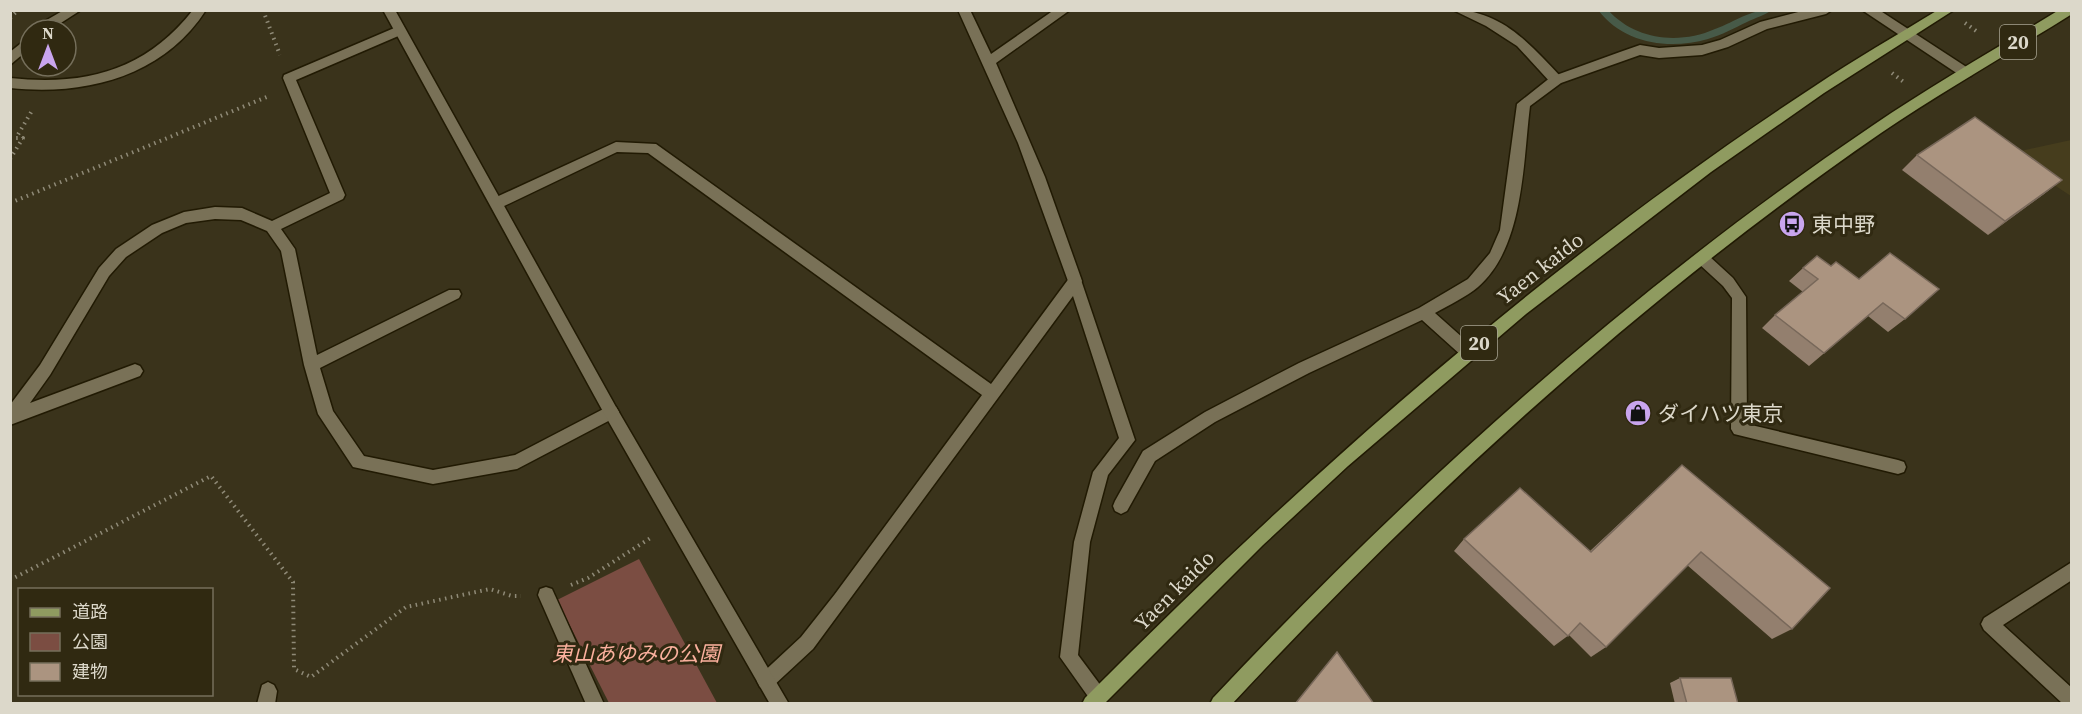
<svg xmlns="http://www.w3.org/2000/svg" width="2082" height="714" font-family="'Source Serif 4','Noto Sans JP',serif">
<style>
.built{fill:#463d1d}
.green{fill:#7b4d42}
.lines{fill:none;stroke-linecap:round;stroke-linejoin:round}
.stream{fill:#475a48;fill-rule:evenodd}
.lane-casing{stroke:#211a03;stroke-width:3}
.street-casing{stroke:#211a03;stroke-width:3}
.secondary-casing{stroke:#211a03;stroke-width:3}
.primary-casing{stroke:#211a03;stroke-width:3}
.path{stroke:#8f8a77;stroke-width:4;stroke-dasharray:1.5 4.5;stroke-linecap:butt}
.lane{fill:#797157;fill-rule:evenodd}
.street{fill:#797157;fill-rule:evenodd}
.secondary{fill:#797157;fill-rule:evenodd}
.primary{fill:#8f9b60;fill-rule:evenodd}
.wall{fill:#937f6e}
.shaded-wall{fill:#78685a}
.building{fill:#ab9480;stroke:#78685a;stroke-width:1.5}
.labels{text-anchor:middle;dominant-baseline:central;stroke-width:6;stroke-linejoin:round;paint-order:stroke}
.shield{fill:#302911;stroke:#a8a492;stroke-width:1.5}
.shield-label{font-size:20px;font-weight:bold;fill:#dcd8ca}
.poi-label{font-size:21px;fill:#dcd8ca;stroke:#302911;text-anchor:start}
.street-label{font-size:21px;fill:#dcd8ca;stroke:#302911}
.park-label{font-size:21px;font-style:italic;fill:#fab09d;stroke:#302911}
</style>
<rect width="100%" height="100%" fill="#3a331b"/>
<path class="built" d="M2071,140V196L2007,154Z"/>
<path class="green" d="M639,559L717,703H609L557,600Z"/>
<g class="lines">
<path class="stream" d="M1598,10H1608C1635,40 1679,45 1715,29C1737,21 1748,10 1772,10C1765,15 1755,18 1747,22C1734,28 1722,35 1708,39C1669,50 1624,44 1598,10Z"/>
<defs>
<g id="lane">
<path d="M958,10H970L991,54L1054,10H1070L996,63L1045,177L1082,281L1080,285H1070L1068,281L1018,143Z"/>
<path d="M1453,10C1501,10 1530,44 1561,77L1562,80L1561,83H1551L1517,46L1486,26Z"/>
<path d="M546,587L552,589L604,704H586L538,595L540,589Z"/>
<path d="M268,682L274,685L277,691L275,704H257L262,685Z"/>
</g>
<g id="street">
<path d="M64,10H81L50,30H36L45,21Z"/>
<path d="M193,10H206C163,77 85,96 10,88V78C85,86 145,71 193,10Z"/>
<path d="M1806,10H1832L1826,14L1767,29L1728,47L1702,55L1659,58L1640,55L1561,83L1530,106C1523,163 1524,247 1478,287C1466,297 1449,305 1435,313L1472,346L1474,351L1472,356L1467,357L1462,356L1422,320L1309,373L1215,422L1155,461L1127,511L1121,514L1115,511L1113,506L1115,501L1143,451L1205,412L1299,363L1419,308L1468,279L1490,253L1500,230L1517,104L1551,77L1620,52L1640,45L1659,48L1702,45L1720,40L1760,22Z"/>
<path d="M399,26L405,31L403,34L296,80L345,195L343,199L281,229L295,249L317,355L449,290H459L461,294L459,298L320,368L333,411L364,456L433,470L515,455L611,405L616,407L619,412L616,417L517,469L433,484L353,467L318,414L304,365L281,251L267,231L241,220L215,219L186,223L162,233L126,257L109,276L50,375L30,403L135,364L140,366L143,371L140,376L10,425V405L40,365L99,268L116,249L152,225L184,212L215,207L242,208L272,221L330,193L283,78L284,75Z"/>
<path d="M30,36V48L10,65V52Z"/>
<path d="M616,142L656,144L991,384L1070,277H1080L1135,440L1108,475L1090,542L1078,655L1104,690L1107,696L1104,702H1092L1060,657L1074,542L1093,472L1119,438L1073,296L813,649L772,687L766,690L760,687L757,681L760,675L801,637L835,594L982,395L648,153L617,152L502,207L497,209L490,203L492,199Z"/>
<path d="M1704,254L1709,256L1733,278L1746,297L1747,424L1898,460L1904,462L1906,467L1904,472L1898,474L1734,434L1731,429L1732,298L1723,286L1699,264L1697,260L1699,256Z"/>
<path d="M2072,562V580L2003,625L2072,688V704H2063L1984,630L1981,624L1984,618Z"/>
</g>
<g id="secondary">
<path d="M383,10H395L616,407L789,704H770L606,417Z"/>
<path d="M1862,10H1879L1971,70L1972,73L1971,76H1961Z"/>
</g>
<g id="primary">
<path d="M1938,10H1954L1824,93L1711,172L1526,314L1348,466L1263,545L1104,704H1082L1085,698C1309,472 1549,260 1815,86C1855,59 1897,35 1938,10Z"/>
<path d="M2059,10H2072V14C2008,54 1943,91 1881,133C1643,297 1428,493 1232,704H1210L1213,698C1412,486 1631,289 1872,126C1932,85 1996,49 2059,10Z"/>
</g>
</defs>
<use href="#lane" class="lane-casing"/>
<use href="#street" class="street-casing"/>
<use href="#secondary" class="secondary-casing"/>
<use href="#primary" class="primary-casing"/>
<g class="path">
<path d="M263,10L280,55"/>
<path d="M10,18L18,10"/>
<path d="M1965,23L1979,33"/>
<path d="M1892,73L1905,83"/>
<path d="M10,159L23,138H16L33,109"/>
<path d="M10,203L269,96"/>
<path d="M10,580L211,476L293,582L294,669L311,677L406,607L490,589L512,596H521"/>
<path d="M571,585L588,578L652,537"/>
</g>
<use href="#lane" class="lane"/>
<use href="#street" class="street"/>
<use href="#secondary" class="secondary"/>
<use href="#primary" class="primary"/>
</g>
<g class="wall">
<path d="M1917,155L2062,180L2044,194L1988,235L1902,170Z"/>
<path d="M1836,262L1905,319L1888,332L1868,316L1809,366L1762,328L1775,315L1803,292L1789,281L1803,268L1831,266Z"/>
<path d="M1682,465L1792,629L1772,639L1687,565L1606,647L1591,657L1569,635L1554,646L1454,551L1464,539L1590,551L1667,479Z"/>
<path d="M1680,678L1738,704H1675L1670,683Z"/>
</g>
<path class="shaded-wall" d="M2062,180L2044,194L1988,235L2005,221Z"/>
<g class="building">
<path d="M1975,117L2062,180L2005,221L1917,155Z"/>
<path d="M1890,253L1939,289L1905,319L1883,303L1824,353L1775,315L1818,279L1803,268L1817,256L1831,266L1836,262L1859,279Z"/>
<path d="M1682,465L1830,588L1792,629L1701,552L1606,647L1580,623L1568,636L1464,539L1520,488L1591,552Z"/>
<path d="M1337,652L1374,704H1295Z"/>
<path d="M1680,678H1731L1738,704H1687Z"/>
</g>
<defs>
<symbol id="bus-disc" viewBox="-11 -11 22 22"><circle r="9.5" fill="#c9a5ee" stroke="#302911"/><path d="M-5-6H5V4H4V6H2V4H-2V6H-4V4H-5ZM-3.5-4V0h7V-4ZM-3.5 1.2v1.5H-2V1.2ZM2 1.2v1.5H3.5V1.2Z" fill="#111"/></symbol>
<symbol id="shop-disc" viewBox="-11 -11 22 22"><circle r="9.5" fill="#c9a5ee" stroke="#302911"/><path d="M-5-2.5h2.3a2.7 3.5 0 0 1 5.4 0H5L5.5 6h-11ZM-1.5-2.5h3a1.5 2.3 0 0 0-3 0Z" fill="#111"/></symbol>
</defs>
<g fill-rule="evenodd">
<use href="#bus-disc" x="1777" y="209" width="30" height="30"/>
<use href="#shop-disc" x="1623" y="398" width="30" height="30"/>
</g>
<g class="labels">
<g class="shield">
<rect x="2000" y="25" width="36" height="34" rx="4.5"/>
<rect x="1461" y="326" width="36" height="34" rx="4.5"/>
</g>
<g class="shield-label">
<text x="2018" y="42">20</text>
<text x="1479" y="343">20</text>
</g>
<g class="poi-label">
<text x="1812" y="224">東中野</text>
<text x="1658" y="413">ダイハツ東京</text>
</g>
<g class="street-label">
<text transform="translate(1540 268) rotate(-38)">Yaen kaido</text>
<text transform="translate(1174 590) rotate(-45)">Yaen kaido</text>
</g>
<g class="park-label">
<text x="636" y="653">東山あゆみの公園</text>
</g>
</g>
<rect width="2082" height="714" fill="none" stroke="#dcd8ca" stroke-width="24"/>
<rect x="18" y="588" width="195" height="108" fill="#302911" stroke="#756f5b" stroke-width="1.5"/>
<rect x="30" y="608" width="30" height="9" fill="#8f9b60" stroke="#756f5b" stroke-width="1.5"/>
<text x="72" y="618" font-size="18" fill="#dcd8ca">道路</text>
<rect x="30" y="633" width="30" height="18" fill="#7b4d42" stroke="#756f5b" stroke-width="1.5"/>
<text x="72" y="648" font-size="18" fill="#dcd8ca">公園</text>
<rect x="30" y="663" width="30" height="18" fill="#ab9480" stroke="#756f5b" stroke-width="1.5"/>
<text x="72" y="678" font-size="18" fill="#dcd8ca">建物</text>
<g transform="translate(48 48)"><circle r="28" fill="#302911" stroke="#756f5b" stroke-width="1.5"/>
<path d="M0-4.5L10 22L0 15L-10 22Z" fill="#c9a5ee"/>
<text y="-9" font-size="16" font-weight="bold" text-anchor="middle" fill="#dcd8ca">N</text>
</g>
</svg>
